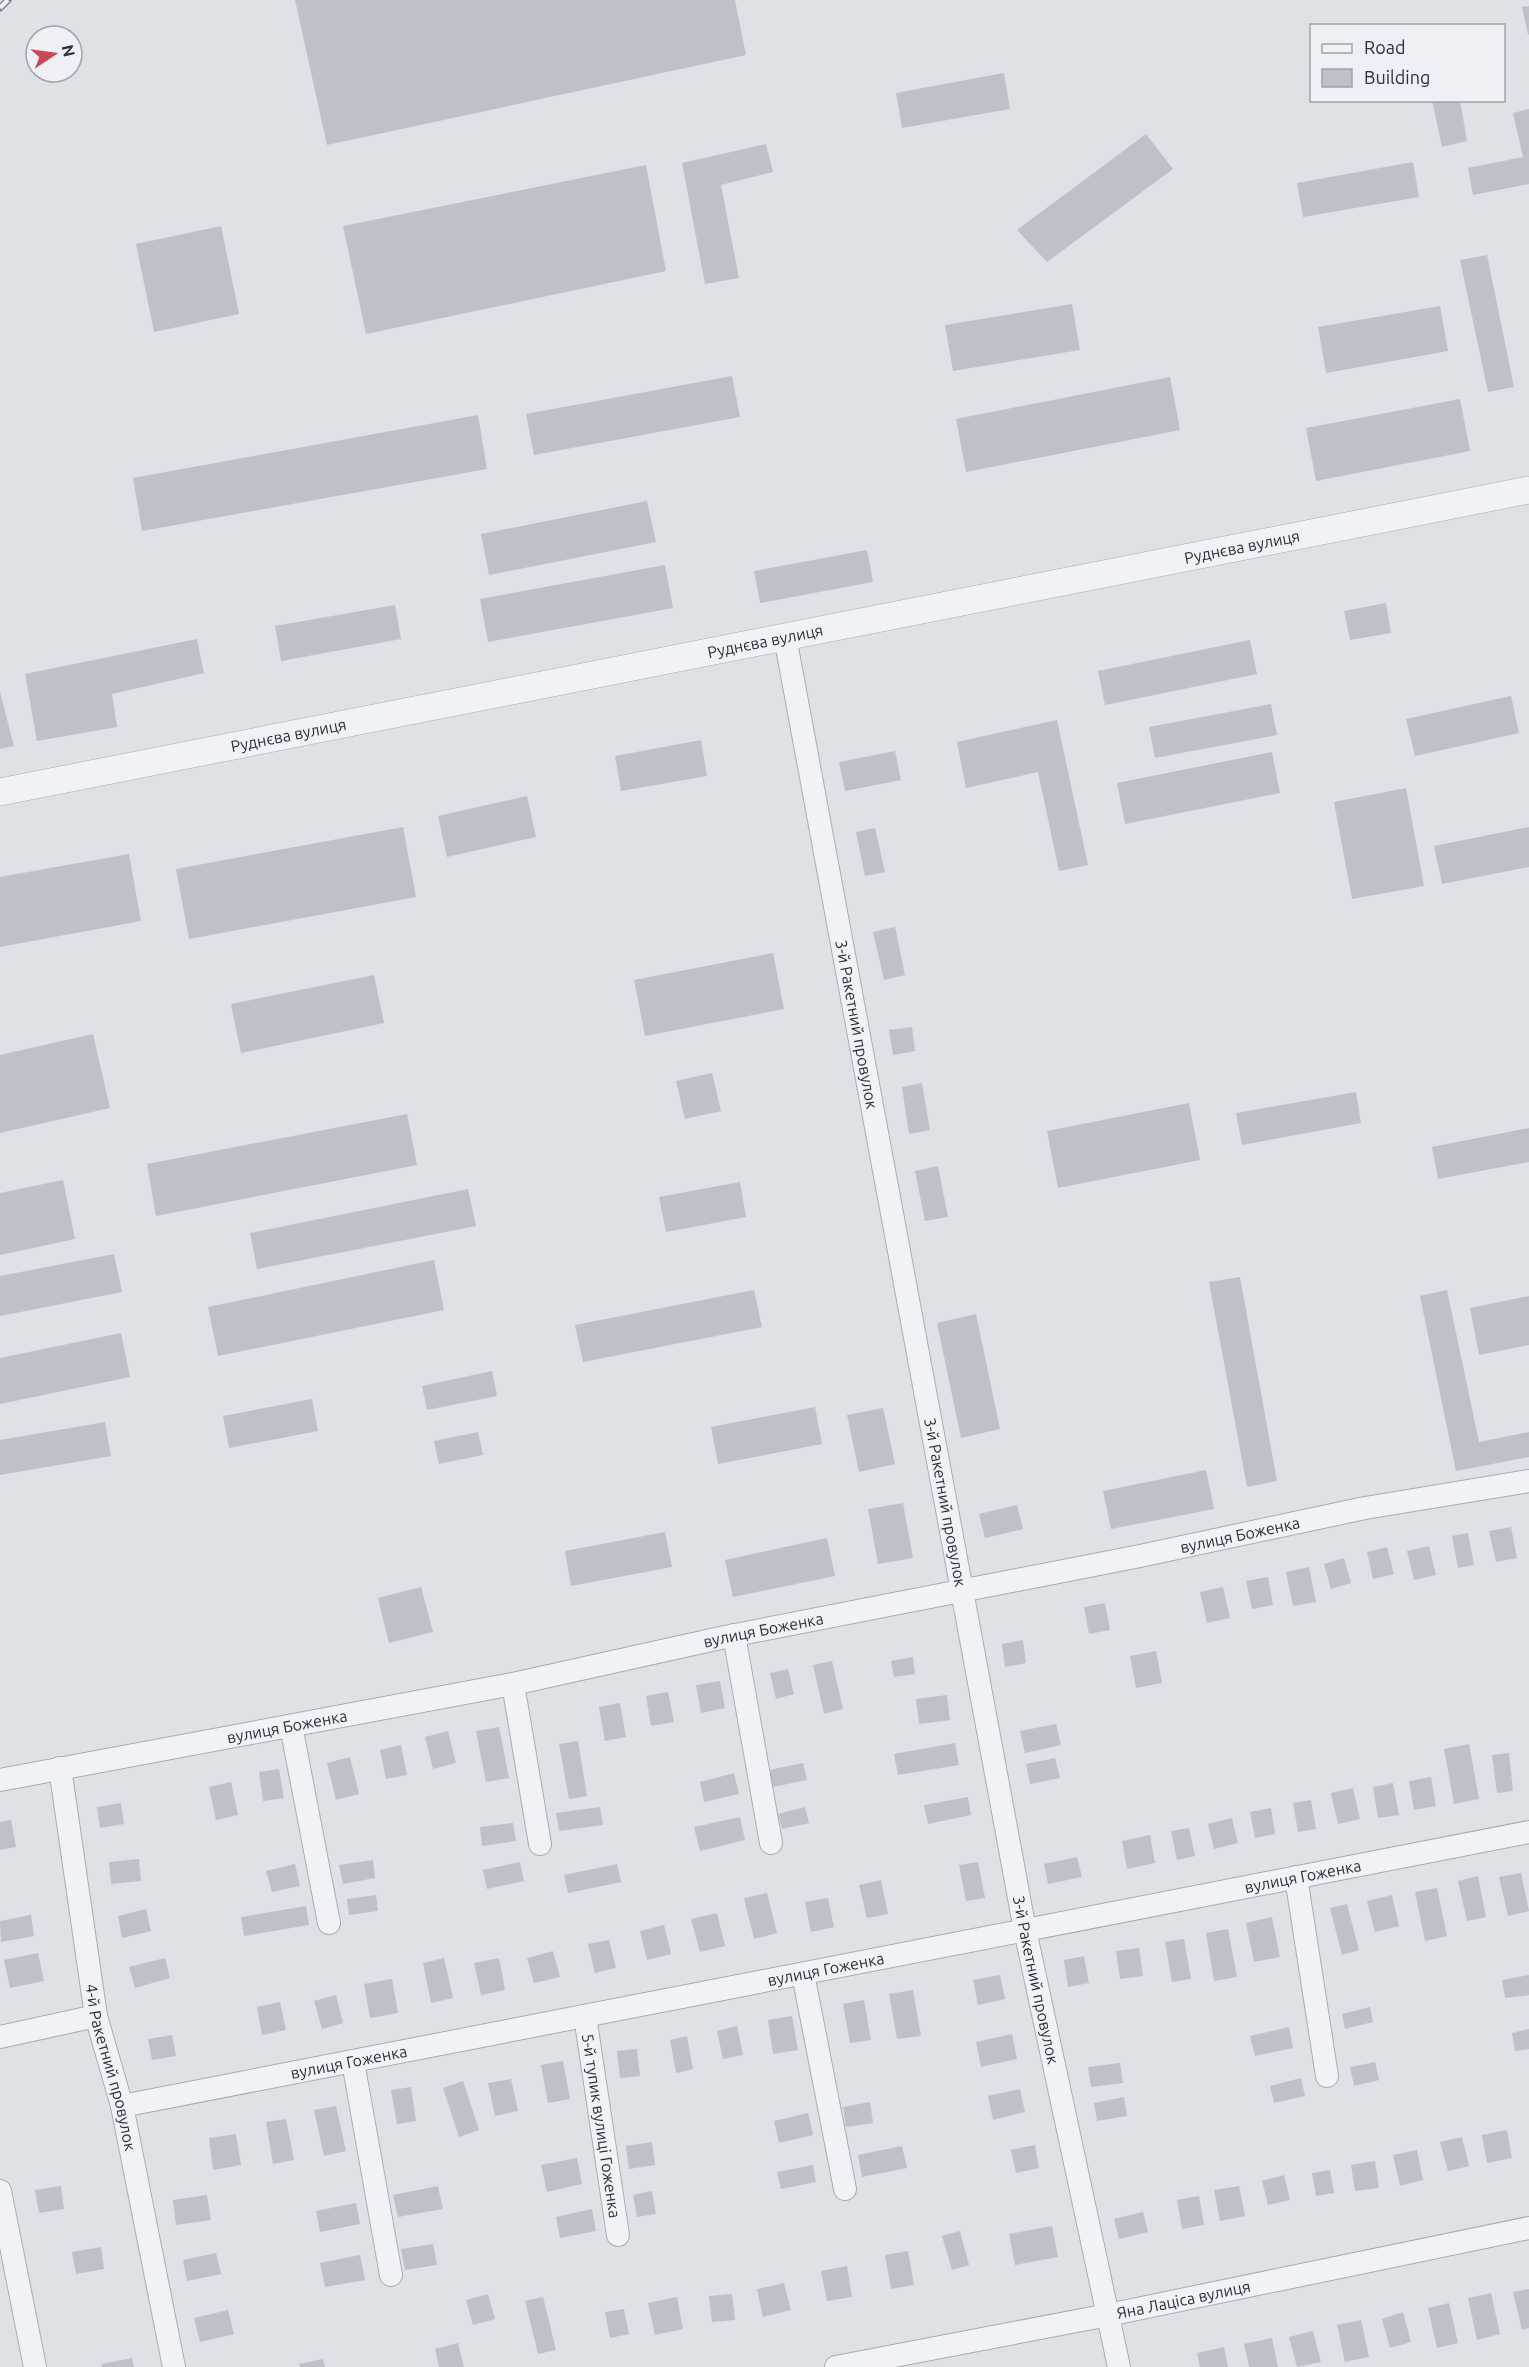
<svg xmlns="http://www.w3.org/2000/svg" width="1529" height="2367" font-family="Ubuntu,sans-serif">
<style>
.building{fill:#bcc1ca}
.lines{fill:none;stroke-linecap:round;stroke-linejoin:round}
.minor-casing{stroke:#a7acb4;stroke-width:24}
.tertiary-casing{stroke:#a7acb4;stroke-width:28}
.minor{stroke:#f1f2f6;stroke-width:22}
.tertiary{stroke:#f1f2f6;stroke-width:27}
.rail-casing{stroke:#798190;stroke-width:7}
.rail{stroke:#eef0f5;stroke-width:4.5;stroke-dasharray:14;stroke-linecap:butt}
.labels{text-anchor:middle;dominant-baseline:central;stroke-width:4.5;stroke-linejoin:round;paint-order:stroke}
.street-label{font-size:16px;fill:#282f3d;stroke:#eef0f5}
</style>
<rect width="100%" height="100%" fill="#dee2e7"/>
<g class="building">
<path d="M295,0H735L746,55L327,145Z"/>
<path d="M1529,6V34L1528,35L1522,7Z"/>
<path d="M1004,73L1010,109L902,128L896,93Z"/>
<path d="M1432,100H1460L1467,141L1442,147Z"/>
<path d="M1529,109V184L1473,195L1468,168L1523,157L1513,113Z"/>
<path d="M1146,134L1173,169L1047,262L1017,230Z"/>
<path d="M766,144L773,172L721,185L739,278L705,284L682,163Z"/>
<path d="M1413,162L1419,197L1303,217L1297,183Z"/>
<path d="M646,165L666,271L366,334L343,226Z"/>
<path d="M221,226L239,314L154,332L136,244Z"/>
<path d="M1487,255L1514,387L1488,392L1460,260Z"/>
<path d="M1072,304L1080,350L953,371L945,325Z"/>
<path d="M1440,306L1448,351L1326,373L1318,327Z"/>
<path d="M732,376L740,417L534,455L526,414Z"/>
<path d="M1170,377L1180,430L966,472L956,419Z"/>
<path d="M1460,399L1470,451L1316,481L1306,428Z"/>
<path d="M478,415L487,469L142,531L133,478Z"/>
<path d="M647,501L656,542L489,575L481,534Z"/>
<path d="M867,550L873,582L760,603L754,571Z"/>
<path d="M665,565L673,608L488,642L480,599Z"/>
<path d="M1386,603L1391,633L1350,640L1344,611Z"/>
<path d="M395,605L401,639L281,661L275,626Z"/>
<path d="M197,639L204,673L112,694L117,727L37,741L25,674Z"/>
<path d="M1250,640L1257,674L1105,705L1098,671Z"/>
<path d="M0,692L14,746L0,749Z"/>
<path d="M1511,696L1519,733L1415,756L1406,719Z"/>
<path d="M1271,704L1277,735L1155,758L1149,727Z"/>
<path d="M1057,720L1088,865L1059,871L1038,772L966,788L957,742Z"/>
<path d="M701,740L707,776L621,791L615,756Z"/>
<path d="M895,751L901,780L845,791L839,762Z"/>
<path d="M1272,752L1280,793L1125,824L1117,783Z"/>
<path d="M1406,788L1424,886L1352,899L1334,802Z"/>
<path d="M527,796L536,837L447,857L438,816Z"/>
<path d="M403,827L416,897L189,939L176,869Z"/>
<path d="M1529,827V867L1442,884L1434,846Z"/>
<path d="M875,828L885,872L865,876L856,832Z"/>
<path d="M129,854L141,921L0,947V877Z"/>
<path d="M895,927L905,975L884,980L873,932Z"/>
<path d="M773,953L784,1009L645,1036L634,980Z"/>
<path d="M374,975L384,1023L241,1053L231,1004Z"/>
<path d="M912,1027L915,1051L893,1055L889,1030Z"/>
<path d="M93,1034L110,1108L0,1133V1055Z"/>
<path d="M712,1073L721,1111L685,1119L676,1081Z"/>
<path d="M922,1083L930,1130L909,1134L902,1087Z"/>
<path d="M1356,1092L1361,1123L1242,1145L1236,1113Z"/>
<path d="M1189,1103L1200,1160L1058,1188L1047,1131Z"/>
<path d="M407,1114L417,1165L156,1216L147,1164Z"/>
<path d="M1529,1128V1162L1438,1179L1432,1147Z"/>
<path d="M938,1166L948,1217L925,1221L915,1171Z"/>
<path d="M63,1180L75,1239L0,1255V1193Z"/>
<path d="M740,1182L746,1217L666,1232L659,1197Z"/>
<path d="M468,1189L476,1226L257,1269L250,1233Z"/>
<path d="M114,1254L122,1292L0,1316V1276Z"/>
<path d="M434,1260L444,1310L218,1356L208,1307Z"/>
<path d="M1240,1277L1277,1481L1247,1487L1209,1282Z"/>
<path d="M754,1290L762,1327L583,1362L575,1325Z"/>
<path d="M1447,1290L1479,1442L1529,1432V1457L1456,1471L1420,1296Z"/>
<path d="M1529,1296V1345L1479,1355L1470,1308Z"/>
<path d="M976,1314L1000,1429L961,1438L937,1323Z"/>
<path d="M121,1333L130,1377L0,1404V1358Z"/>
<path d="M492,1371L497,1396L427,1410L422,1386Z"/>
<path d="M312,1399L318,1431L229,1448L223,1416Z"/>
<path d="M815,1407L822,1444L718,1464L711,1427Z"/>
<path d="M883,1408L895,1464L859,1472L847,1415Z"/>
<path d="M105,1422L111,1456L0,1475V1440Z"/>
<path d="M478,1432L483,1455L439,1464L434,1441Z"/>
<path d="M1206,1470L1214,1509L1111,1529L1103,1491Z"/>
<path d="M903,1503L913,1558L878,1564L868,1509Z"/>
<path d="M1017,1505L1023,1529L985,1538L979,1514Z"/>
<path d="M1511,1527L1517,1558L1496,1562L1489,1531Z"/>
<path d="M665,1532L672,1567L571,1586L565,1551Z"/>
<path d="M1468,1533L1474,1565L1458,1568L1452,1536Z"/>
<path d="M827,1538L835,1576L733,1597L725,1560Z"/>
<path d="M1429,1546L1436,1575L1414,1580L1407,1551Z"/>
<path d="M1387,1547L1394,1574L1373,1579L1367,1552Z"/>
<path d="M1344,1558L1351,1583L1331,1589L1324,1564Z"/>
<path d="M1309,1567L1316,1602L1293,1606L1286,1572Z"/>
<path d="M1268,1577L1273,1605L1252,1609L1246,1581Z"/>
<path d="M421,1587L433,1632L389,1643L378,1598Z"/>
<path d="M1223,1587L1230,1618L1207,1623L1200,1592Z"/>
<path d="M1105,1603L1110,1630L1089,1634L1084,1607Z"/>
<path d="M1023,1640L1026,1663L1005,1667L1002,1644Z"/>
<path d="M1156,1651L1162,1683L1136,1688L1130,1656Z"/>
<path d="M913,1657L915,1674L894,1677L891,1661Z"/>
<path d="M832,1661L843,1709L824,1714L813,1665Z"/>
<path d="M788,1669L794,1694L776,1699L770,1673Z"/>
<path d="M720,1681L725,1708L701,1713L696,1685Z"/>
<path d="M668,1692L674,1722L651,1726L646,1696Z"/>
<path d="M947,1695L950,1720L919,1724L916,1699Z"/>
<path d="M620,1703L626,1737L605,1741L599,1707Z"/>
<path d="M1056,1724L1061,1745L1025,1753L1020,1731Z"/>
<path d="M499,1727L509,1778L486,1782L476,1731Z"/>
<path d="M448,1731L456,1763L433,1769L425,1737Z"/>
<path d="M578,1741L587,1796L569,1799L559,1744Z"/>
<path d="M955,1743L959,1765L898,1775L894,1754Z"/>
<path d="M1469,1744L1479,1799L1454,1804L1444,1749Z"/>
<path d="M401,1745L407,1775L386,1779L380,1750Z"/>
<path d="M1509,1753L1513,1791L1497,1793L1492,1755Z"/>
<path d="M350,1757L359,1794L336,1800L327,1763Z"/>
<path d="M1055,1758L1060,1778L1030,1784L1026,1764Z"/>
<path d="M803,1763L807,1780L773,1787L769,1770Z"/>
<path d="M279,1769L284,1798L263,1801L259,1772Z"/>
<path d="M734,1773L739,1794L704,1802L700,1782Z"/>
<path d="M1431,1777L1436,1806L1414,1810L1409,1781Z"/>
<path d="M231,1782L238,1815L216,1820L209,1787Z"/>
<path d="M1393,1783L1399,1815L1378,1818L1373,1787Z"/>
<path d="M1353,1788L1360,1819L1338,1824L1331,1793Z"/>
<path d="M968,1797L971,1815L928,1824L924,1805Z"/>
<path d="M1311,1800L1316,1829L1298,1832L1293,1803Z"/>
<path d="M121,1803L124,1824L100,1828L97,1807Z"/>
<path d="M600,1807L603,1825L559,1831L556,1813Z"/>
<path d="M805,1807L809,1823L782,1829L778,1814Z"/>
<path d="M1271,1808L1275,1834L1255,1838L1250,1812Z"/>
<path d="M740,1817L745,1840L700,1851L694,1827Z"/>
<path d="M1232,1818L1238,1843L1214,1849L1208,1824Z"/>
<path d="M11,1820L16,1847L0,1850V1822Z"/>
<path d="M513,1823L516,1841L482,1846L480,1827Z"/>
<path d="M1189,1828L1195,1856L1177,1860L1171,1831Z"/>
<path d="M1150,1835L1155,1863L1127,1869L1122,1841Z"/>
<path d="M1077,1857L1082,1877L1048,1884L1044,1864Z"/>
<path d="M139,1859L141,1881L111,1884L109,1862Z"/>
<path d="M373,1860L375,1878L343,1884L339,1865Z"/>
<path d="M520,1862L524,1881L487,1889L483,1870Z"/>
<path d="M978,1862L985,1898L966,1901L959,1865Z"/>
<path d="M295,1864L300,1886L272,1892L266,1871Z"/>
<path d="M617,1864L621,1882L568,1893L564,1875Z"/>
<path d="M1521,1873L1529,1911L1508,1916L1499,1877Z"/>
<path d="M1478,1876L1486,1917L1467,1921L1458,1881Z"/>
<path d="M881,1880L888,1914L867,1918L859,1885Z"/>
<path d="M1437,1888L1447,1936L1425,1941L1415,1892Z"/>
<path d="M767,1893L777,1933L754,1939L744,1898Z"/>
<path d="M376,1895L378,1911L349,1915L347,1899Z"/>
<path d="M1392,1895L1399,1926L1375,1932L1367,1901Z"/>
<path d="M828,1898L834,1927L811,1932L805,1902Z"/>
<path d="M1347,1904L1359,1950L1342,1955L1330,1908Z"/>
<path d="M306,1906L309,1925L244,1936L241,1917Z"/>
<path d="M146,1909L151,1931L122,1938L118,1916Z"/>
<path d="M717,1913L725,1946L700,1952L691,1919Z"/>
<path d="M31,1915L34,1936L1,1942L0,1921Z"/>
<path d="M1272,1917L1280,1957L1254,1962L1246,1923Z"/>
<path d="M664,1925L671,1954L647,1960L640,1931Z"/>
<path d="M1228,1929L1237,1977L1214,1981L1206,1933Z"/>
<path d="M1184,1939L1191,1979L1172,1982L1165,1942Z"/>
<path d="M609,1940L616,1968L595,1973L588,1944Z"/>
<path d="M1139,1948L1143,1976L1120,1979L1116,1951Z"/>
<path d="M553,1951L560,1977L534,1983L527,1958Z"/>
<path d="M38,1953L44,1981L10,1988L4,1960Z"/>
<path d="M1084,1956L1089,1983L1068,1987L1064,1960Z"/>
<path d="M165,1958L170,1978L135,1988L129,1967Z"/>
<path d="M444,1958L453,1998L431,2003L423,1963Z"/>
<path d="M499,1958L505,1990L481,1995L474,1963Z"/>
<path d="M1000,1975L1005,1999L978,2005L973,1980Z"/>
<path d="M1529,1975V1995L1505,1998L1502,1980Z"/>
<path d="M392,1979L398,2013L370,2018L364,1984Z"/>
<path d="M913,1990L921,2036L897,2039L889,1994Z"/>
<path d="M336,1995L343,2023L322,2029L314,2001Z"/>
<path d="M864,2000L871,2040L850,2043L843,2004Z"/>
<path d="M280,2002L286,2030L262,2035L257,2007Z"/>
<path d="M1370,2007L1373,2022L1345,2029L1342,2014Z"/>
<path d="M792,2016L798,2050L773,2054L768,2020Z"/>
<path d="M737,2026L743,2055L723,2059L717,2031Z"/>
<path d="M1289,2027L1293,2048L1255,2056L1250,2036Z"/>
<path d="M1529,2029V2049L1515,2051L1512,2033Z"/>
<path d="M1012,2034L1017,2059L981,2067L976,2042Z"/>
<path d="M172,2035L176,2056L152,2060L148,2039Z"/>
<path d="M687,2036L693,2069L676,2073L670,2040Z"/>
<path d="M637,2049L640,2076L620,2078L617,2051Z"/>
<path d="M563,2061L570,2099L548,2103L541,2065Z"/>
<path d="M1375,2062L1379,2080L1354,2086L1350,2067Z"/>
<path d="M1120,2063L1123,2083L1091,2087L1088,2067Z"/>
<path d="M1301,2078L1305,2096L1274,2103L1270,2086Z"/>
<path d="M511,2079L518,2111L495,2116L488,2083Z"/>
<path d="M463,2081L479,2130L459,2137L443,2088Z"/>
<path d="M411,2087L416,2121L397,2124L391,2090Z"/>
<path d="M1020,2089L1025,2112L993,2120L988,2096Z"/>
<path d="M1124,2097L1127,2116L1097,2121L1094,2103Z"/>
<path d="M870,2102L873,2123L846,2127L843,2107Z"/>
<path d="M336,2106L346,2151L324,2156L314,2110Z"/>
<path d="M808,2113L813,2135L779,2143L774,2121Z"/>
<path d="M286,2119L294,2160L273,2164L266,2122Z"/>
<path d="M1507,2130L1512,2158L1487,2163L1482,2135Z"/>
<path d="M236,2134L241,2165L213,2170L209,2138Z"/>
<path d="M1462,2137L1469,2166L1448,2171L1440,2142Z"/>
<path d="M652,2142L655,2165L629,2169L626,2146Z"/>
<path d="M1035,2145L1039,2168L1016,2173L1011,2150Z"/>
<path d="M902,2146L907,2168L862,2177L858,2155Z"/>
<path d="M1417,2150L1423,2180L1400,2186L1393,2155Z"/>
<path d="M577,2158L582,2184L547,2192L541,2165Z"/>
<path d="M1375,2161L1379,2188L1355,2191L1351,2165Z"/>
<path d="M813,2165L816,2182L781,2189L777,2172Z"/>
<path d="M1330,2170L1334,2193L1316,2196L1312,2173Z"/>
<path d="M1284,2175L1290,2200L1268,2205L1262,2181Z"/>
<path d="M61,2186L64,2209L39,2213L35,2190Z"/>
<path d="M438,2186L443,2209L398,2217L393,2195Z"/>
<path d="M1239,2186L1245,2216L1220,2221L1214,2190Z"/>
<path d="M652,2191L656,2214L637,2217L633,2195Z"/>
<path d="M207,2195L211,2220L176,2225L173,2200Z"/>
<path d="M1199,2196L1204,2225L1182,2229L1177,2200Z"/>
<path d="M356,2203L360,2224L320,2232L316,2211Z"/>
<path d="M592,2209L596,2231L560,2238L556,2217Z"/>
<path d="M1143,2212L1148,2232L1119,2239L1114,2219Z"/>
<path d="M1052,2226L1058,2257L1015,2265L1009,2234Z"/>
<path d="M960,2231L969,2265L952,2270L942,2236Z"/>
<path d="M433,2244L437,2265L405,2270L401,2249Z"/>
<path d="M101,2247L104,2269L76,2274L72,2252Z"/>
<path d="M908,2251L914,2285L891,2289L885,2255Z"/>
<path d="M216,2253L221,2274L187,2281L183,2260Z"/>
<path d="M360,2255L365,2280L325,2287L320,2263Z"/>
<path d="M847,2266L852,2297L827,2301L821,2271Z"/>
<path d="M784,2283L791,2310L763,2317L757,2289Z"/>
<path d="M1529,2289V2328L1522,2330L1513,2292Z"/>
<path d="M1491,2293L1500,2334L1477,2340L1468,2298Z"/>
<path d="M488,2294L495,2319L473,2325L466,2300Z"/>
<path d="M732,2294L735,2320L712,2322L709,2296Z"/>
<path d="M543,2297L556,2350L538,2354L525,2301Z"/>
<path d="M677,2297L683,2329L655,2335L648,2303Z"/>
<path d="M1449,2303L1458,2343L1437,2348L1428,2308Z"/>
<path d="M624,2309L629,2334L610,2338L605,2312Z"/>
<path d="M228,2310L234,2334L200,2342L194,2318Z"/>
<path d="M1403,2312L1411,2342L1390,2348L1382,2319Z"/>
<path d="M1361,2320L1369,2357L1345,2362L1337,2325Z"/>
<path d="M1313,2331L1321,2362L1297,2367L1289,2337Z"/>
<path d="M1272,2338L1278,2367H1249L1244,2344Z"/>
<path d="M458,2343L464,2367H439L435,2349Z"/>
<path d="M1224,2347L1228,2367H1200L1197,2353Z"/>
<path d="M132,2358L134,2367H102V2364Z"/>
<path d="M323,2359L325,2367H300L299,2364Z"/>
</g>
<g class="lines">
<defs>
<g id="minor">
<path id="s1" d="M785,637L1025,1930L1119,2367"/>
<path d="M734,1635L771,1843"/>
<path d="M513,1684L540,1844"/>
<path d="M291,1726L329,1923"/>
<path id="s2" d="M60,1768L96,2016L122,2106L174,2367"/>
<path id="s3" d="M0,1780L513,1684L725,1637L1140,1556L1365,1508L1529,1481"/>
<path d="M1296,1877L1327,2076"/>
<path d="M803,1974L845,2189"/>
<path id="s4" d="M585,2016L618,2235"/>
<path d="M0,2037L96,2016"/>
<path d="M353,2062L391,2275"/>
<path id="s5" d="M122,2106L1529,1832"/>
<path d="M0,2191L35,2367"/>
<path id="s6" d="M836,2367L1108,2315L1529,2228"/>
</g>
<g id="tertiary">
<path id="s7" d="M0,792L1529,490"/>
</g>
</defs>
<use href="#minor" class="minor-casing"/>
<use href="#tertiary" class="tertiary-casing"/>
<use href="#minor" class="minor"/>
<use href="#tertiary" class="tertiary"/>
<defs>
<path id="rail" d="M0,8L8,0"/>
</defs>
<use href="#rail" class="rail-casing"/>
<use href="#rail" class="rail"/>
</g>
<g class="labels">
<g class="street-label">
<text stroke="none"><textPath href="#s7" startOffset="1266">Руднєва вулиця</textPath></text>
<text stroke="none"><textPath href="#s7" startOffset="780">Руднєва вулиця</textPath></text>
<text stroke="none"><textPath href="#s7" startOffset="294">Руднєва вулиця</textPath></text>
<text stroke="none"><textPath href="#s1" startOffset="394">3-й Ракетний провулок</textPath></text>
<text stroke="none"><textPath href="#s1" startOffset="880">3-й Ракетний провулок</textPath></text>
<text stroke="none"><textPath href="#s3" startOffset="1264">вулиця Боженка</textPath></text>
<text stroke="none"><textPath href="#s3" startOffset="778">вулиця Боженка</textPath></text>
<text stroke="none"><textPath href="#s3" startOffset="292">вулиця Боженка</textPath></text>
<text stroke="none"><textPath href="#s5" startOffset="1203">вулиця Гоженка</textPath></text>
<text stroke="none"><textPath href="#s5" startOffset="717">вулиця Гоженка</textPath></text>
<text stroke="none"><textPath href="#s1" startOffset="1366">3-й Ракетний провулок</textPath></text>
<text stroke="none"><textPath href="#s5" startOffset="231">вулиця Гоженка</textPath></text>
<text stroke="none"><textPath href="#s2" startOffset="304">4-й Ракетний провулок</textPath></text>
<text stroke="none"><textPath href="#s4" startOffset="111">5-й тупик вулиці Гоженка</textPath></text>
<text stroke="none"><textPath href="#s6" startOffset="354">Яна Лаціса вулиця</textPath></text>
</g>
</g>
<rect x="1310" y="24" width="195" height="78" fill="#eef0f5" stroke="#9fa3ab" stroke-width="1.5"/>
<rect x="1322" y="44" width="30" height="9" fill="#f1f2f6" stroke="#9fa3ab" stroke-width="1.5"/>
<text x="1364" y="54" font-size="18" fill="#282f3d">Road</text>
<rect x="1322" y="69" width="30" height="18" fill="#bcc1ca" stroke="#9fa3ab" stroke-width="1.5"/>
<text x="1364" y="84" font-size="18" fill="#282f3d">Building</text>
<g transform="translate(54 54) rotate(77)"><circle r="28" fill="#eef0f5" stroke="#9fa3ab" stroke-width="1.5"/>
<path d="M0-4.5L10 22L0 15L-10 22Z" fill="#c84856"/>
<text y="-9" font-size="16" font-weight="bold" text-anchor="middle" fill="#282f3d">N</text>
</g>
</svg>
